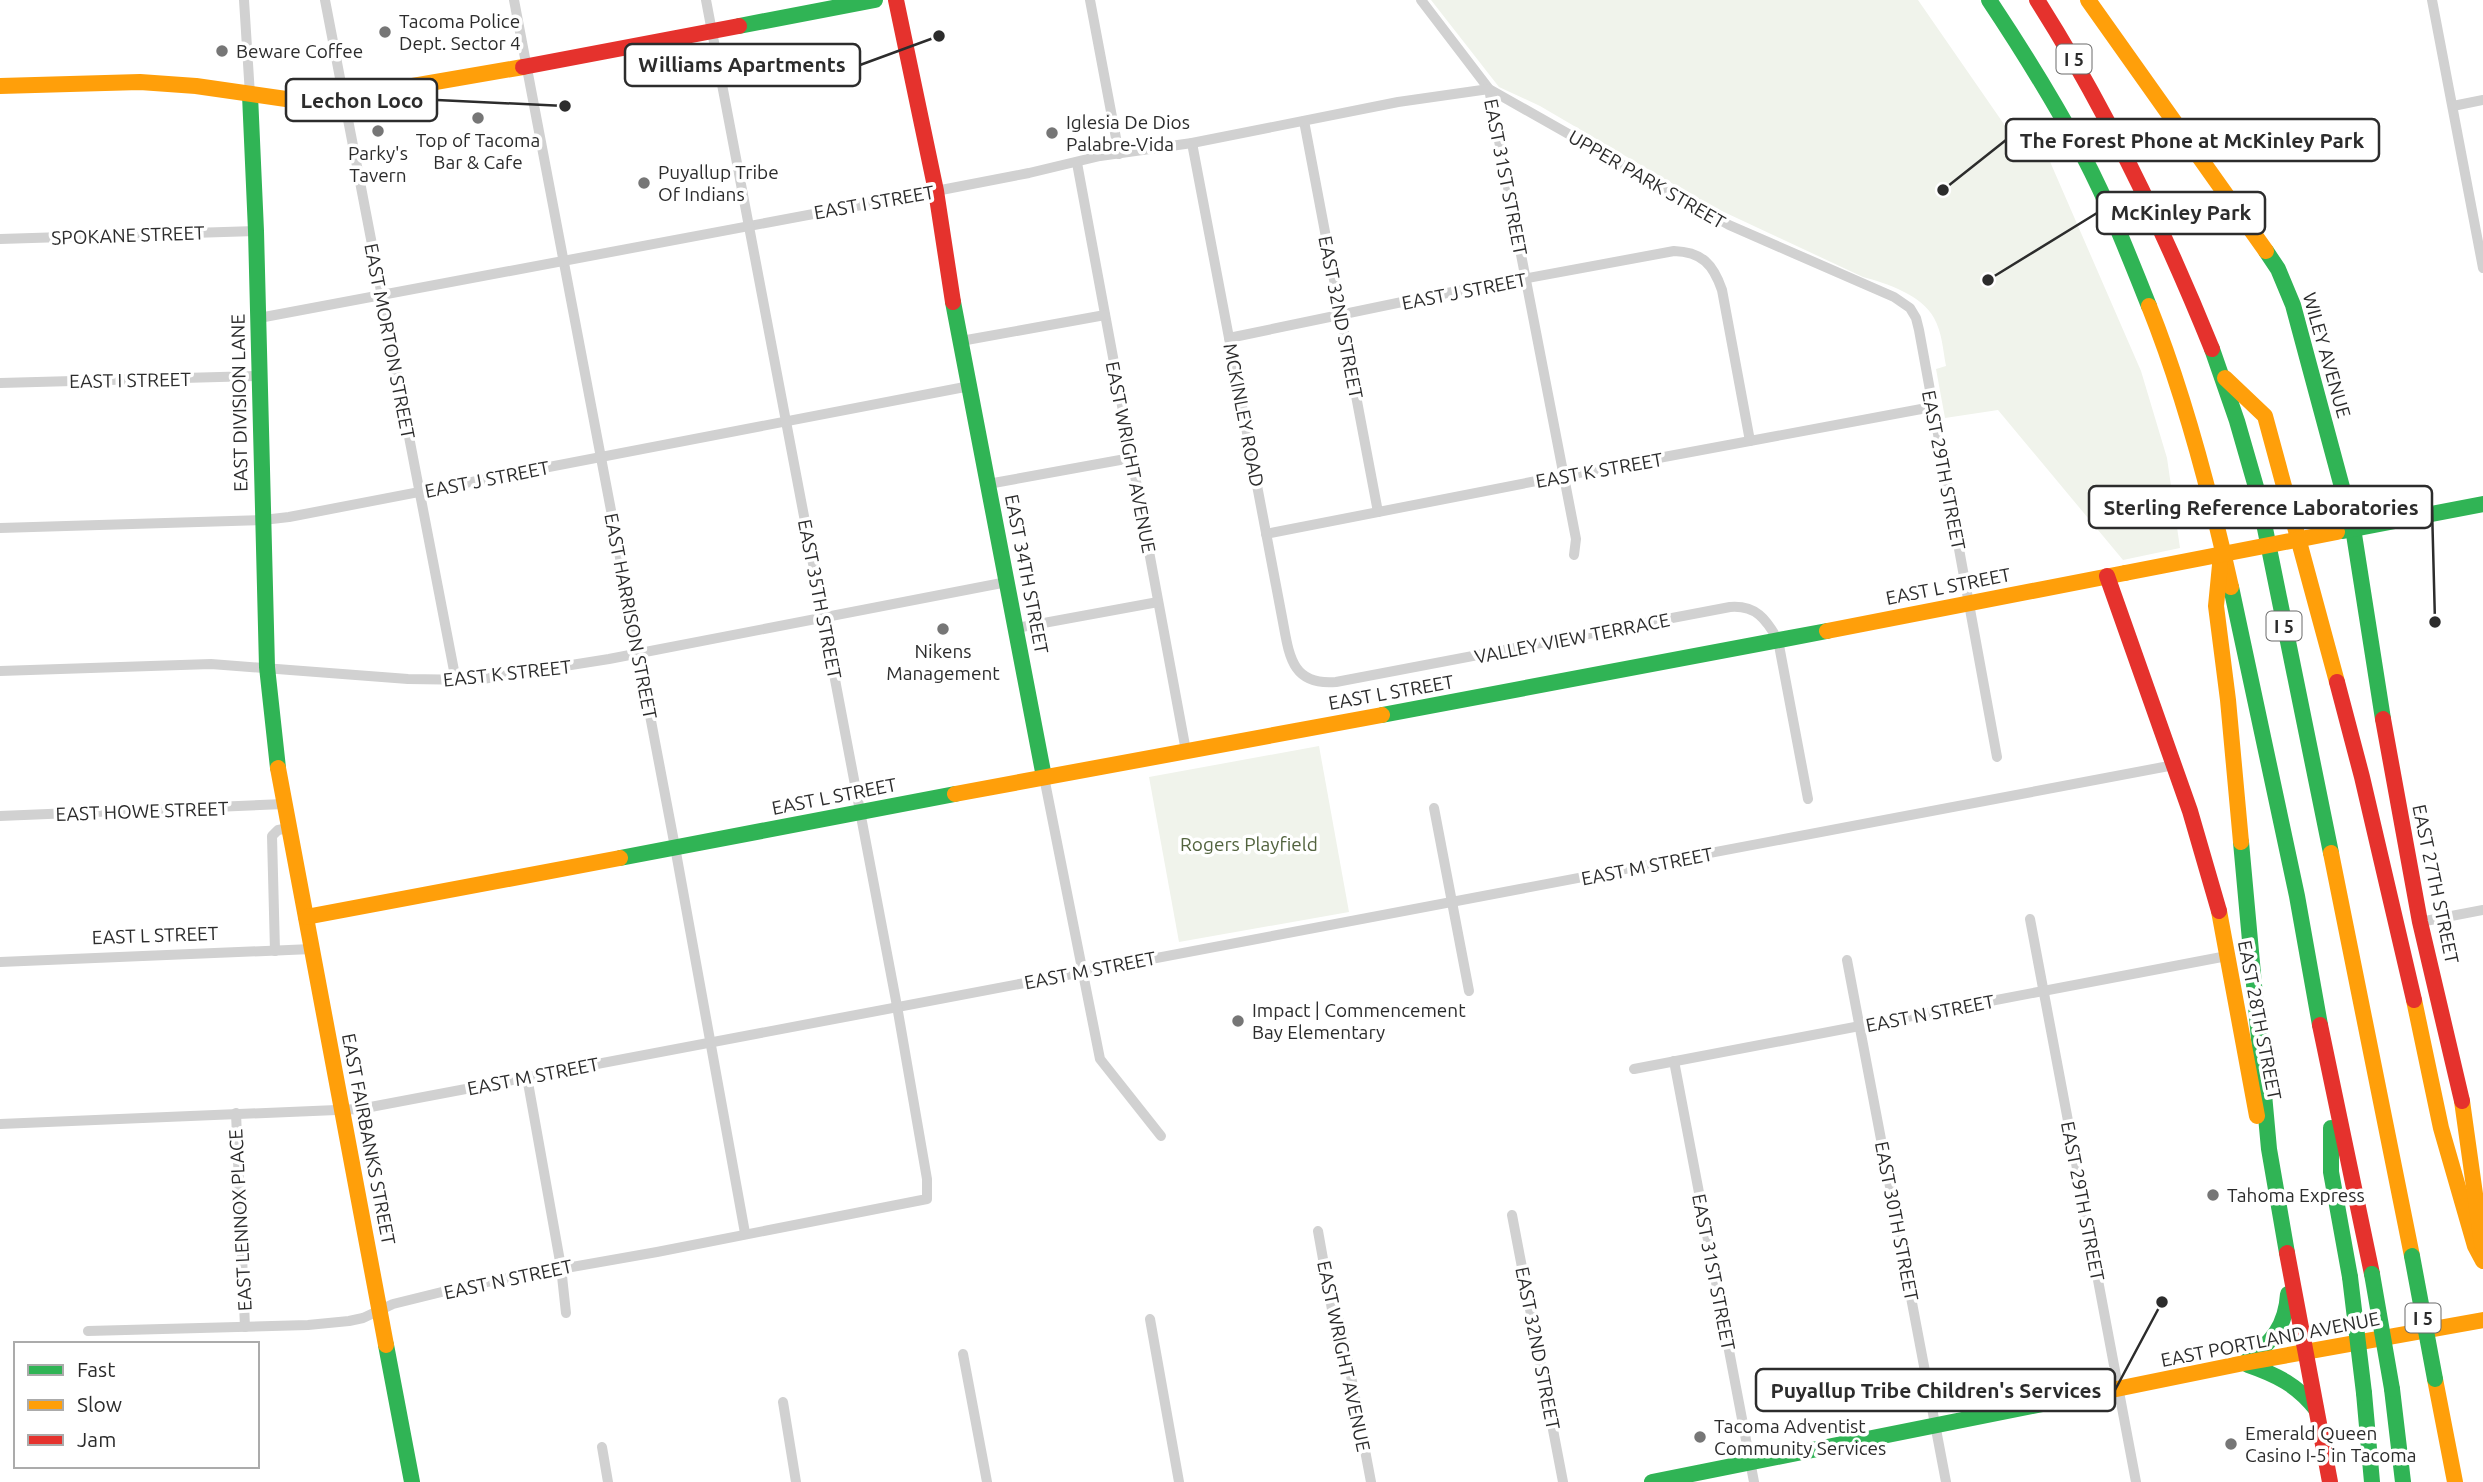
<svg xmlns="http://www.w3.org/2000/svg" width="2483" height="1482" font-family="Ubuntu,sans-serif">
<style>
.green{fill:#f0f3eb}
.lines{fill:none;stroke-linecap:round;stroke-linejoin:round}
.street{stroke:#d1d1d1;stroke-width:10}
.fast{stroke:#30b455;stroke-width:16}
.slow{stroke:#ff9f0a;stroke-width:16}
.jam{stroke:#e5322d;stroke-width:16}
.fast-bridge{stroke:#30b455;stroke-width:16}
.slow-bridge{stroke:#ff9f0a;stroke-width:16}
.poi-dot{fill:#767676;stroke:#fff;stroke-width:2.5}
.labels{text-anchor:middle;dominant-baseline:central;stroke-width:7;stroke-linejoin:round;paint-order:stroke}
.shield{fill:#fff;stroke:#6b6b6b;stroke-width:2}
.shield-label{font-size:18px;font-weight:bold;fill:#2c2c2c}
.poi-label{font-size:19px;fill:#2c2c2c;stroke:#fff;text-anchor:start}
.street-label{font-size:19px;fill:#2c2c2c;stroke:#fff}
.park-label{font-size:19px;fill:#52633e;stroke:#fff}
.leader{fill:none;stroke:#2c2c2c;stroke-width:2.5}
.callout-dot{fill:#2c2c2c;stroke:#fff;stroke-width:2.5}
.callout{fill:#fff;stroke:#2c2c2c;stroke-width:2.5}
.callout-label{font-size:21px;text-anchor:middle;font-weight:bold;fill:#2c2c2c}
</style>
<rect width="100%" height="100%" fill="#fff"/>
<g class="green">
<path d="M1431,0H1918L2017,143L2038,134L2141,371L2167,458L2180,548L2123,560L1998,410L1945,418L1936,369L1946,366C1943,350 1942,332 1934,318C1922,295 1886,283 1863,277L1709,205L1540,106L1499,87Z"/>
<path d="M1319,746L1349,912L1179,942L1149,777Z"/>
</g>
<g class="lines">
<g class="street">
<path d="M244,0L250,95"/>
<path d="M325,0L456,681"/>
<path d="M514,0L675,847L745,1233"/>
<path d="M1090,0L1119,154"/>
<path d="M1421,0L1489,89L1729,225L1894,297L1910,308L1916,318L1919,330L1997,757"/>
<path d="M2432,0L2483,268"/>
<path d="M2453,106L2483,100"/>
<path d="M1304,121L1378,512"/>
<path d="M1192,143L1282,617C1289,653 1290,686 1336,682L1730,607C1756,605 1766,619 1778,640L1808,799"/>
<path d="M1077,163L1186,751"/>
<path d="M0,239L256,231"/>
<path d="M259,318L936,191L1029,173L1100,156L1192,143L1398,102L1489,89L1576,539L1574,555"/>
<path d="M1229,338L1431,296L1674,251C1702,252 1713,264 1722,290L1750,441"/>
<path d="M961,341L1105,315"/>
<path d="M0,383L260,376"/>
<path d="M988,484L1131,458"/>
<path d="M0,528L263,520L289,517L970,386"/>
<path d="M1266,534L1562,476L1932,407"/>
<path d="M1016,628L1158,602"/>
<path d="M0,671L211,664L408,679L476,680L609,659L1007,582"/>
<path d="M1044,777L1100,1059L1161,1136"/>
<path d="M1434,808L1469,991"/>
<path d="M0,816L284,804"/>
<path d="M2030,919L2136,1482"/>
<path d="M2420,922L2483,910"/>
<path d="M275,951L272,836L278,830L289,828"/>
<path d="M1847,960L1946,1482"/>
<path d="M0,962L312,949"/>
<path d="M1674,1061L1754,1482"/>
<path d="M1634,1069L2227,956"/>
<path d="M527,1077L561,1267L566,1313"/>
<path d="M236,1113L245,1327"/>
<path d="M0,1124L360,1109L2174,765"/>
<path d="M1512,1215L1563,1482"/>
<path d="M1318,1231L1333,1315L1341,1323L1371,1482"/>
<path d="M1150,1319L1179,1482"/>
<path d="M88,1331L308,1325L349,1321L363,1318L393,1304L470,1285L657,1252L927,1199V1179L897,1006L706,0"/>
<path d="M963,1354L987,1482"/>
<path d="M783,1402L796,1482"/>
<path d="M602,1447L608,1482"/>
</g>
<g class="fast">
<path d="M1989,0C2023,51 2055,103 2084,157C2109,205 2129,256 2149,306"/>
<path d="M739,26L875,0"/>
<path d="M250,95L256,231L267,667L278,768"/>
<path d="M2266,251L2278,269L2293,305L2353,528L2383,719"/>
<path d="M953,302L1044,777"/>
<path d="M2212,349L2237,421L2258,494L2331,853"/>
<path d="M2343,531L2483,504"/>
<path d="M2231,587L2297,896L2320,1025"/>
<path d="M1382,715L1827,631"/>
<path d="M2241,842L2269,1149L2287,1253"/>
<path d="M620,858L955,794"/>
<path d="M2331,1128V1172L2350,1277"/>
<path d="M386,1345L412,1482"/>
<path d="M2247,1361C2272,1342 2286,1326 2288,1294"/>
<path d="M2248,1365C2277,1375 2297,1385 2316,1409"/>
<path d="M2392,1389L2403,1482"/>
<path d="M2364,1393L2372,1482"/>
<path d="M1652,1482L2092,1394"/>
</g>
<g class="slow">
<path d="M2088,0L2266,251"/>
<path d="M0,86L140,82L196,86L286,99L343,98L523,67"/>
<path d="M2149,306C2185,396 2210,492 2231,587"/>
<path d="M2225,378L2265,416L2337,682"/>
<path d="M2220,565L2216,606L2228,700L2241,842"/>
<path d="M1827,631L2125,573"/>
<path d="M278,768L386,1345"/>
<path d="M955,794L1382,715"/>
<path d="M2331,853L2412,1256"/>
<path d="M2219,911L2257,1116"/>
<path d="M306,917L620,858"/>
<path d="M2414,1000L2441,1128L2475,1246L2483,1261"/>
<path d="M2462,1101L2482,1244"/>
<path d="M2435,1379L2455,1482"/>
<path d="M2092,1394L2244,1363L2483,1320"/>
</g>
<g class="jam">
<path d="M896,0L936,191L953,302"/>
<path d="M2037,0C2107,110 2163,228 2212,349"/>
<path d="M523,67L739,26"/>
<path d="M2107,576L2190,811L2219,911"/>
<path d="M2337,682L2362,777L2414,1000"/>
<path d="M2383,719L2420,922L2462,1101"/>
<path d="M2320,1025L2372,1274"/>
<path d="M2287,1253L2330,1482"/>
</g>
<g class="fast-bridge">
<path d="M2412,1256L2435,1379"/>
<path d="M2372,1274L2392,1389"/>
<path d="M2350,1277L2364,1393"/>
</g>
<path class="slow-bridge" d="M2125,573L2337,532"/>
</g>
<g class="poi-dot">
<circle cx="385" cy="32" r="7"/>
<circle cx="222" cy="51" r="7"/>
<circle cx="478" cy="118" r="7"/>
<circle cx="378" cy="131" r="7"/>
<circle cx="1052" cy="133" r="7"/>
<circle cx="644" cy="183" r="7"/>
<circle cx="943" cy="629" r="7"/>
<circle cx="1238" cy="1021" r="7"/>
<circle cx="2213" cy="1195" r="7"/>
<circle cx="1700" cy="1437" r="7"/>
<circle cx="2231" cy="1444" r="7"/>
</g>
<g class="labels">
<g class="shield">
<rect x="2056.5" y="44.5" width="35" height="29" rx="5"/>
<rect x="2266.5" y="611.5" width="35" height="29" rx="5"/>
<rect x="2405.5" y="1303.5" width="35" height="29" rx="5"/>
</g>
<g class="shield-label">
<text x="2074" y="59">I 5</text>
<text x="2284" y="626">I 5</text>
<text x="2423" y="1318">I 5</text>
</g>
<g class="poi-label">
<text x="399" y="21">Tacoma Police<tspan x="399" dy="22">Dept. Sector 4</tspan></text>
<text x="236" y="51">Beware Coffee</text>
<text x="1066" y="122">Iglesia De Dios<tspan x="1066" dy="22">Palabre-Vida</tspan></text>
<text x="478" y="140" text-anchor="middle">Top of Tacoma<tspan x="478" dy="22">Bar &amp; Cafe</tspan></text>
<text x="378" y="153" text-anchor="middle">Parky's<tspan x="378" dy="22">Tavern</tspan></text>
<text x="658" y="172">Puyallup Tribe<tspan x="658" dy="22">Of Indians</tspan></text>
<text x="943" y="651" text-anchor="middle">Nikens<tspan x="943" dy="22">Management</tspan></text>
<text x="1252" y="1010">Impact | Commencement<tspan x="1252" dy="22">Bay Elementary</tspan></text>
<text x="2227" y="1195">Tahoma Express</text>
<text x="1714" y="1426">Tacoma Adventist<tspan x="1714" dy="22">Community Services</tspan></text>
<text x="2245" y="1433">Emerald Queen<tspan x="2245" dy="22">Casino I-5 in Tacoma</tspan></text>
</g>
<g class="street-label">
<text transform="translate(1506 177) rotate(79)">EAST 31ST STREET</text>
<text transform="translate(1647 179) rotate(30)">UPPER PARK STREET</text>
<text transform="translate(874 202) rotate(-10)">EAST I STREET</text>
<text transform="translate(128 235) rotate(-2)">SPOKANE STREET</text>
<text transform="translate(1464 291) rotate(-11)">EAST J STREET</text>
<text transform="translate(1341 317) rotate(79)">EAST 32ND STREET</text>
<text transform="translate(390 341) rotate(79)">EAST MORTON STREET</text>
<text transform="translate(2327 355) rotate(74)">WILEY AVENUE</text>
<text transform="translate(130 380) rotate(-1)">EAST I STREET</text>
<text transform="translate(239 403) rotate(-91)">EAST DIVISION LANE</text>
<text transform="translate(1244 415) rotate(79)">MCKINLEY ROAD</text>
<text transform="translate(1131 457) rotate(79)">EAST WRIGHT AVENUE</text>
<text transform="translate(1599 470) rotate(-10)">EAST K STREET</text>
<text transform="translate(1944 470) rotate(79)">EAST 29TH STREET</text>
<text transform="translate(487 479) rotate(-11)">EAST J STREET</text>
<text transform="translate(1027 574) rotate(79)">EAST 34TH STREET</text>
<text transform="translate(1948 586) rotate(-11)">EAST L STREET</text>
<text transform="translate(820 599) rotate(79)">EAST 35TH STREET</text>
<text transform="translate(631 616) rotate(79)">EAST HARRISON STREET</text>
<text transform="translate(1572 638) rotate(-11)">VALLEY VIEW TERRACE</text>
<text transform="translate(507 673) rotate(-6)">EAST K STREET</text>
<text transform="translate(1391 692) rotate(-10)">EAST L STREET</text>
<text transform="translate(834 796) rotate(-11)">EAST L STREET</text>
<text transform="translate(142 811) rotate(-2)">EAST HOWE STREET</text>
<text transform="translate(1647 866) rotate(-11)">EAST M STREET</text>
<text transform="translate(2436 884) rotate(78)">EAST 27TH STREET</text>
<text transform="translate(155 935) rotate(-2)">EAST L STREET</text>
<text transform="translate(1090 970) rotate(-11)">EAST M STREET</text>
<text transform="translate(1930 1013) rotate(-11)">EAST N STREET</text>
<text transform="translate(2260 1020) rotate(79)">EAST 28TH STREET</text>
<text transform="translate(533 1076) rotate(-11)">EAST M STREET</text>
<text transform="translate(369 1139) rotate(79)">EAST FAIRBANKS STREET</text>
<text transform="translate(2083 1201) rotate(79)">EAST 29TH STREET</text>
<text transform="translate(240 1220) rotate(-93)">EAST LENNOX PLACE</text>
<text transform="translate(1897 1221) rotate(79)">EAST 30TH STREET</text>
<text transform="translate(1714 1272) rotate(79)">EAST 31ST STREET</text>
<text transform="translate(508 1279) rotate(-12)">EAST N STREET</text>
<text transform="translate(2270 1339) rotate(-11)">EAST PORTLAND AVENUE</text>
<text transform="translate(1538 1348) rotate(79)">EAST 32ND STREET</text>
<text transform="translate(1344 1356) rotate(78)">EAST WRIGHT AVENUE</text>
</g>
<g class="park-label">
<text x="1249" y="844">Rogers Playfield</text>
</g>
</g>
<path class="leader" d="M939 36L860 65M565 106L437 100M1943 190L2006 140M1988 280L2097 213M2435 622L2432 507M2162 1302L2115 1390"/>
<g class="callout-dot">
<circle cx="939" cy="36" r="7"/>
<circle cx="565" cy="106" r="7"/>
<circle cx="1943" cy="190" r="7"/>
<circle cx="1988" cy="280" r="7"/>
<circle cx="2435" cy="622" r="7"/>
<circle cx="2162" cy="1302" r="7"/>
</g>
<g class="callout">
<rect x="625" y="44" width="235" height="42" rx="7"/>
<rect x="286" y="79" width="151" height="42" rx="7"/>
<rect x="2006" y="119" width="373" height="42" rx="7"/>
<rect x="2097" y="192" width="168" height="42" rx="7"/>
<rect x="2089" y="486" width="343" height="42" rx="7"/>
<rect x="1756" y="1369" width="359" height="42" rx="7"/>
</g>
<g class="callout-label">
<text x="742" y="72">Williams Apartments</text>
<text x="362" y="108">Lechon Loco</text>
<text x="2192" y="148">The Forest Phone at McKinley Park</text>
<text x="2181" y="220">McKinley Park</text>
<text x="2261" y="515">Sterling Reference Laboratories</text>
<text x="1936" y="1398">Puyallup Tribe Children's Services</text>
</g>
<rect x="14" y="1342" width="245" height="126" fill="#ffffff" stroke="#ababab" stroke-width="2"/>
<rect x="28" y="1365" width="35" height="10" fill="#30b455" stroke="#ababab" stroke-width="2"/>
<text x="77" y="1377" font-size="21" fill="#2c2c2c">Fast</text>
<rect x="28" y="1400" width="35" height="10" fill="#ff9f0a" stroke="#ababab" stroke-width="2"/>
<text x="77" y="1412" font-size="21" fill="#2c2c2c">Slow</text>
<rect x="28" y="1435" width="35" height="10" fill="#e5322d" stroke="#ababab" stroke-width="2"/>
<text x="77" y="1447" font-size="21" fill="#2c2c2c">Jam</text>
</svg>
